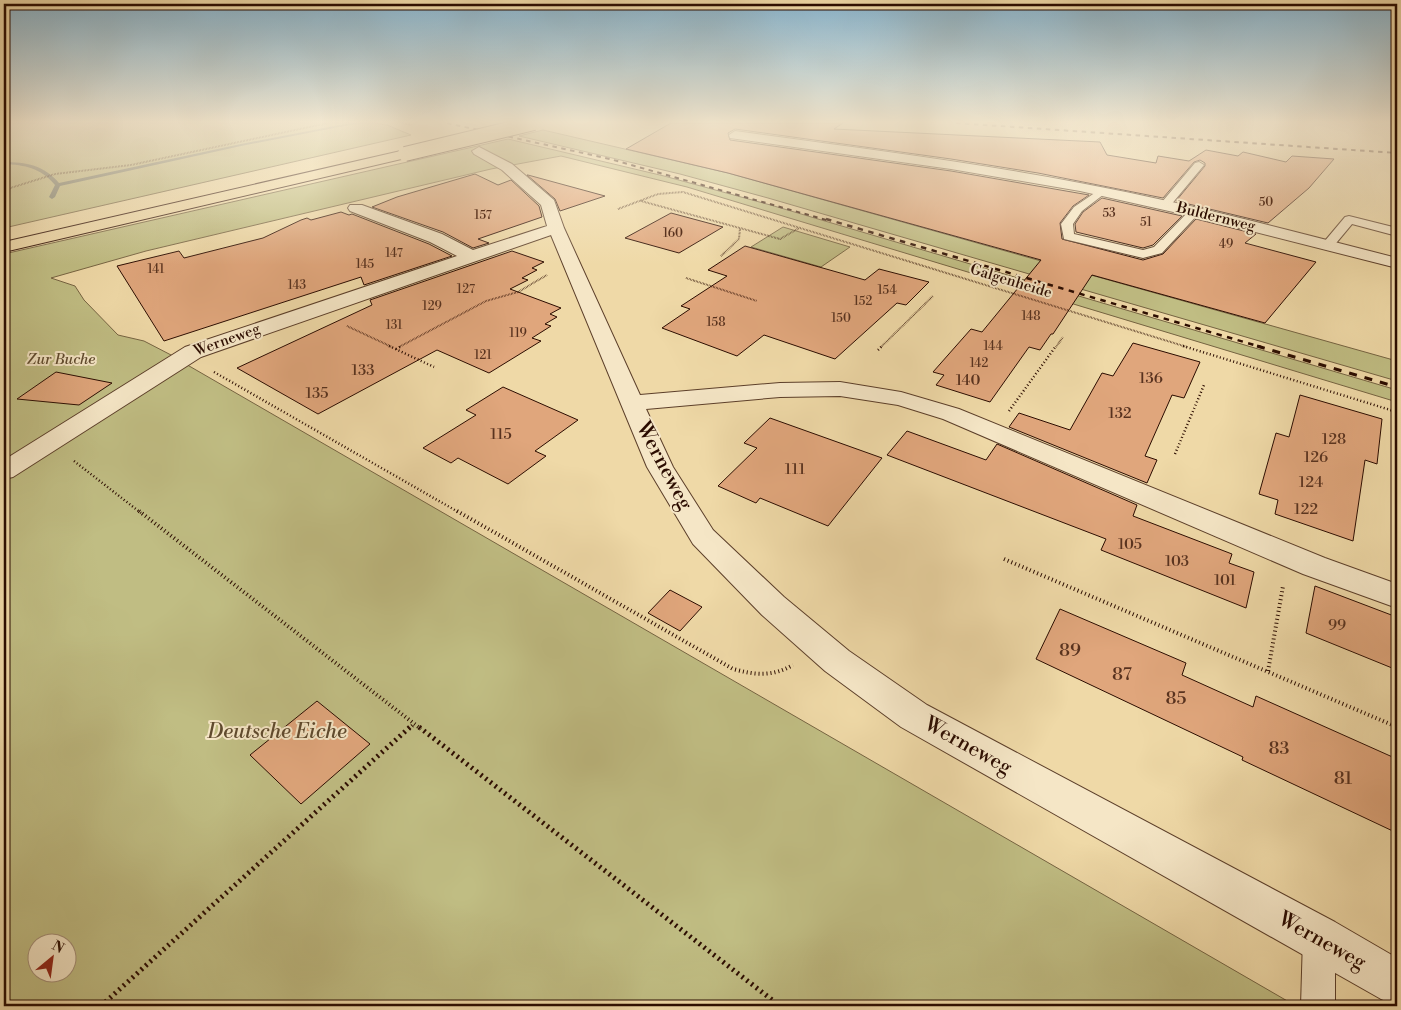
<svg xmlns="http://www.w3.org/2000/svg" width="1401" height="1010" font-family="'Libre Bodoni',serif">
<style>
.green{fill:#c0bd83;stroke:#766442;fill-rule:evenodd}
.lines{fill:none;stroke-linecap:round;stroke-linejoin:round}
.stream{fill:#6e7467;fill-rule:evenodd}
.building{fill:#e0a67c;stroke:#2b0c00}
.service-casing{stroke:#5c3f2a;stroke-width:2}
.minor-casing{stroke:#5c3f2a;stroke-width:2}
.trunk-casing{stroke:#2b0c00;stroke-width:2}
.path-far3{stroke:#2b0c00;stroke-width:2;stroke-dasharray:0.5 1;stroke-linecap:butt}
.path-far2{stroke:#2b0c00;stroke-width:2.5;stroke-dasharray:1 2.5;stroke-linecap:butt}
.path-far1{stroke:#2b0c00;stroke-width:4;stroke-dasharray:1 3;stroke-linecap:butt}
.path{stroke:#2b0c00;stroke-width:5;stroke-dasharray:2 4;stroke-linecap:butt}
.service{fill:#f5e6c6;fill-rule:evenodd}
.minor{fill:#f5e6c6;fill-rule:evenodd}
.trunk{fill:#efd9a7;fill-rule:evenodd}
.rail-far2{stroke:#2b0c00;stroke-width:2;stroke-dasharray:4.5 4.5;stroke-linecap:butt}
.rail-far1{stroke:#2b0c00;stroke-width:2.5;stroke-dasharray:5.5 5.5;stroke-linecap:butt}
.rail{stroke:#2b0c00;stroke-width:3;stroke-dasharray:8 8;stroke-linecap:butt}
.trunk-bridge-casing{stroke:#2b0c00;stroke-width:16;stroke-linecap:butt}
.trunk-bridge{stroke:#efd9a7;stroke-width:14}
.labels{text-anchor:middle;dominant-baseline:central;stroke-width:4;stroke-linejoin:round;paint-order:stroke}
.far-number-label{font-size:12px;fill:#58321f}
.far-street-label{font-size:15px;fill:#2b0c00;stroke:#f5e6c6}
.far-park-label{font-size:15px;font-style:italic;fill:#5f4a2e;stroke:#f5e6c6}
.number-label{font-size:15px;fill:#58321f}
.near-number-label{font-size:18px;fill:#58321f}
.near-street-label{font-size:21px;fill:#2b0c00;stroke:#f5e6c6}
.near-park-label{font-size:21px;font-style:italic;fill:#5f4a2e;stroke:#f5e6c6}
</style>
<rect width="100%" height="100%" fill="#efd9a7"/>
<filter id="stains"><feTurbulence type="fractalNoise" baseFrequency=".004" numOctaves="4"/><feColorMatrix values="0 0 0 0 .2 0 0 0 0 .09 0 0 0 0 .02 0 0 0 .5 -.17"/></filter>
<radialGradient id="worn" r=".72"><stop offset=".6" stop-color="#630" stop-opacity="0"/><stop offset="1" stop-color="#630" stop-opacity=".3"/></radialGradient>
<g class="green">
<path d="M4,123H373L387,125L411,135L4,228Z"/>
<path d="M543,130L728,173L1397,361V381L768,198L680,174L519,136Z"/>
<path d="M508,139L664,176L774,206L1397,390V402L687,187L561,156L491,169L146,251L51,278L75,286L84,300L118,335L144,341L173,356L4,464V254Z"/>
<path d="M783,227L850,247L821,267L751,247Z"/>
<path d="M184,363L1296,1006H4V480ZM38,942H68V972H38Z"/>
</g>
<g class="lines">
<path class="stream" d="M350,123H360L241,146L60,186L55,197L52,199L49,197L55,185C41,168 25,165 4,164V162C26,162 44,165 59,183L241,144Z"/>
</g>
<g class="building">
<path d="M671,123H843L834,129L1100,142L1107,155L1156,163L1158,156L1189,161L1206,150L1238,156L1243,152L1286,162L1292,156L1334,159L1309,188L1268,223L1176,201L1205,166V163L1200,160L1194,162L1163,198L1038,173L951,159L735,129L728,133L730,140L951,171L1089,195L1073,206L1060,223L1062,239L1143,260L1163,254L1196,219L1256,234L1245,243L1316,262L1265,323L1092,275L1053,334H1051L1040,350L1029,347L990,402L936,385L944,375L933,372L971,329L982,332L1041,260L728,173L626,149Z"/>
<path d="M475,174L498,185L511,180L539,206L542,217L478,239L489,243L473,248L443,232L372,207L397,197Z"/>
<path d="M527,175H528L605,196L560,211L555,199Z"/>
<path d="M1102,198L1182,216L1153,245L1143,248L1076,232L1075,224L1083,212Z"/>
<path d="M341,212L349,215L352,214L429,244L452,256L364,285L361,277L164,341L117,266L179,251L184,258L263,238L301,220L307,218L311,220Z"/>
<path d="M671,213L723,227L679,253L625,238Z"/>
<path d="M745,246L865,280L879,269L929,282L906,305L897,303L835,359L764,335L737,356L662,328L690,309L681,306L727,276L708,270Z"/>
<path d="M512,251L544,262L532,268L537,270L522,278L528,280L510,289L561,308L550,314L557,317L545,324L551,326L532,338L541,341L489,373L437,350L318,414L237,368L372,305L370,300Z"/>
<path d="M1133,343L1200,362L1184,398L1172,395L1145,456L1157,460L1147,483L1009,427L1019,413L1070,430L1102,373L1113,376Z"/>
<path d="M56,372L112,383L79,405L17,399Z"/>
<path d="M503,387L578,420L535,451L546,456L508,484L458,458L451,463L423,448L476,415L466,410Z"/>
<path d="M1300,395L1382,419L1377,464L1365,460L1353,541L1275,514L1278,500L1259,494L1276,433L1289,437Z"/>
<path d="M770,418L882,458L828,526L760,498L756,503L718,486L757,448L744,443Z"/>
<path d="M907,431L986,460L997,444L1137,505L1133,516L1232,554L1229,563L1254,572L1246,608L1101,550L1106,539L887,455Z"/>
<path d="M1315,586L1394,616L1393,627L1397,628V670L1306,633Z"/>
<path d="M670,590L702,607L680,631L648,613Z"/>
<path d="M1060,609L1186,663L1182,675L1253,707L1256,696L1397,759V833L1242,760L1243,757L1036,659Z"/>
<path d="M317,701L370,744L301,804L250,755Z"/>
</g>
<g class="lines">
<defs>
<g id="service">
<path d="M1199,162L1204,165L1170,206H1162L1160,204L1162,202L1195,163Z"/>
<path d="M1102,188L1108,191L1082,211L1073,224L1074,234L1143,250L1154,247L1191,209L1195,208L1201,211L1162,253L1143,258L1064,239L1061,224L1074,207Z"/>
<path d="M1349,216L1397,228V236L1352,224L1332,248H1324L1322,245L1324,242L1345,217Z"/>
<path d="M1319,922L1330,927L1335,938V1006H1301L1303,938L1308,927Z"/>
</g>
<g id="minor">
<path d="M735,131C850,147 966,161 1080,183C1187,203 1292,231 1397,258V268L1200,218L1080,191L951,169L730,138L729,135Z"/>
<path d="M479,147L512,164L554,200L564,228L640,395L780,383L840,382L901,392L959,409L1325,558L1397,584V608L1303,574L943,419L898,405L840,396L780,397L646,409L673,467L713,530L784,597L849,651L927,705L1335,922L1397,958V1006L1381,999L901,727L825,671L762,615L693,544L647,467L551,235L201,357L13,477L4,479V460L185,347L457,256L430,242L350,211L348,208L350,205H362L442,234L473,250L547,226L541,205L502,170L474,154L472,151Z"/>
</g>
<path id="trunk" d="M405,150L410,151L412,154L410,157L4,252V242Z"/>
</defs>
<use href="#service" class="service-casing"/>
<use href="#minor" class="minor-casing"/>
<use href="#trunk" class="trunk-casing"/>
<g class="path-far3">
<path d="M402,123L412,125"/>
<path d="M4,190L55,174L131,165L328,123"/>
<path d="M641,201L780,239L799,228"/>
<path d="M618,209L658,194L683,192L1187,347"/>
<path d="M721,256L739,239L740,228"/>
<path d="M686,278L757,301"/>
<path d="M347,326L392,347"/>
<path d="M399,347L486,301L518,292L547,275"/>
<path d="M881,347L933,296"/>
<path d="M1056,347L1063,337"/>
</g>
<g class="path-far2">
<path d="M389,346L434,367"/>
<path d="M1183,346L1397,412"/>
<path d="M396,349L402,346"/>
<path d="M878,350L882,346"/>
<path d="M214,372L460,513"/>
<path d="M1009,411L1056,346"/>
<path d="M1175,454L1204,385"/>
<path d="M74,461L141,513"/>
</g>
<g class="path-far1">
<path d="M139,511L421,729"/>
<path d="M457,511L733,669C755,675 772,677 793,665"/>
<path d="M1004,559L1397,727"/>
<path d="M1268,671L1283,586"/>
<path d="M409,729L414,724"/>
</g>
<g class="path">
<path d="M419,727L780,1006"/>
<path d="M101,1006L410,727"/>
<path d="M1216,1006V1003L1221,1006"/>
</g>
<use href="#service" class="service"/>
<use href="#minor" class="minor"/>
<use href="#trunk" class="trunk"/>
<g class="rail-far2">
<path d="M447,123L610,159L830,221"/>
<path d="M956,123L1397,153"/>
</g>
<path class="rail-far1" d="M826,219L1261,347"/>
<path class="rail" d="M1257,346L1397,387"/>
<defs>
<path id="trunk-bridge" d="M405,154L534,123"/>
</defs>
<use href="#trunk-bridge" class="trunk-bridge-casing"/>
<use href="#trunk-bridge" class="trunk-bridge"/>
</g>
<linearGradient id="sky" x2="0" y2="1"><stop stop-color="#89b6d0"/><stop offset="0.46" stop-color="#f8eed7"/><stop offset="1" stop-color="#f8eed7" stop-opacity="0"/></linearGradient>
<rect width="1401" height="265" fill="url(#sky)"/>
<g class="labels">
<g class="far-number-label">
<text x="1266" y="202">50</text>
<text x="1109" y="213">53</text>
<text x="483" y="215">157</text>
<text x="1146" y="222">51</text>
<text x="673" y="233">160</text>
<text x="1226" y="244">49</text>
<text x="394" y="253">147</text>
<text x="365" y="264">145</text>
<text x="156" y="269">141</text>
<text x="297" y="285">143</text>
<text x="466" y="289">127</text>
<text x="887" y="290">154</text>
<text x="863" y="301">152</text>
<text x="432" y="306">129</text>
<text x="1031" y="316">148</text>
<text x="841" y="318">150</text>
<text x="716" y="322">158</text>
<text x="394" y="325">131</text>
<text x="518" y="333">119</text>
<text x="993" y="346">144</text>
<text x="483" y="355">121</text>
<text x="979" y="363">142</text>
</g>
<g class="far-street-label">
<text transform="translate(1216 217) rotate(14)">Buldernweg</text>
<text transform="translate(1011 281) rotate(17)">Galgenheide</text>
<text transform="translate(227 340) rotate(-20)">Werneweg</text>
</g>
<g class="far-park-label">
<text x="61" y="359">Zur Buche</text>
</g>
<g class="number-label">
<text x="363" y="370">133</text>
<text x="1151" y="378">136</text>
<text x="968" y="380">140</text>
<text x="317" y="393">135</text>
<text x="1120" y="413">132</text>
<text x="501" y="434">115</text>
<text x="1334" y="439">128</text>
<text x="1316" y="457">126</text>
<text x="795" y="469">111</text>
<text x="1311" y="482">124</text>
<text x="1306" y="509">122</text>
<text x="1130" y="544">105</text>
<text x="1177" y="561">103</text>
<text x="1225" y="580">101</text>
<text x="1337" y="625">99</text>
</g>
<g class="near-number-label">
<text x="1070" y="650">89</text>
<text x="1122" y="674">87</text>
<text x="1176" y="698">85</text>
<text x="1279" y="748">83</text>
<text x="1343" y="778">81</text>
</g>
<g class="near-street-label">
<text transform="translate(664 466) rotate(62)">Werneweg</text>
<text transform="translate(968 746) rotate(29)">Werneweg</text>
<text transform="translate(1322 941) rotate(29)">Werneweg</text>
</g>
<g class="near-park-label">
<text x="277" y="732">Deutsche Eiche</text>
</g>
</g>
<rect width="1401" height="1010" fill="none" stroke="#efd9a7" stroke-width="20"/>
<rect x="5" y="5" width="1391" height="1000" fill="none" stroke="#2b0c00" stroke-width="2.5"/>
<rect x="10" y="10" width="1381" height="990" fill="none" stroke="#2b0c00"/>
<g transform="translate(52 958) rotate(29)"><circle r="24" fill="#f5e6c6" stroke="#a48f77"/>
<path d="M0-4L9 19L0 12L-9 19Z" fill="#8f2418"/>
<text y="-8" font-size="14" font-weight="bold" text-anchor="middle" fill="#2b0c00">N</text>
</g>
<rect width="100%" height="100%" filter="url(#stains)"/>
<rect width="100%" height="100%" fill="url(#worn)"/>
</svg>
